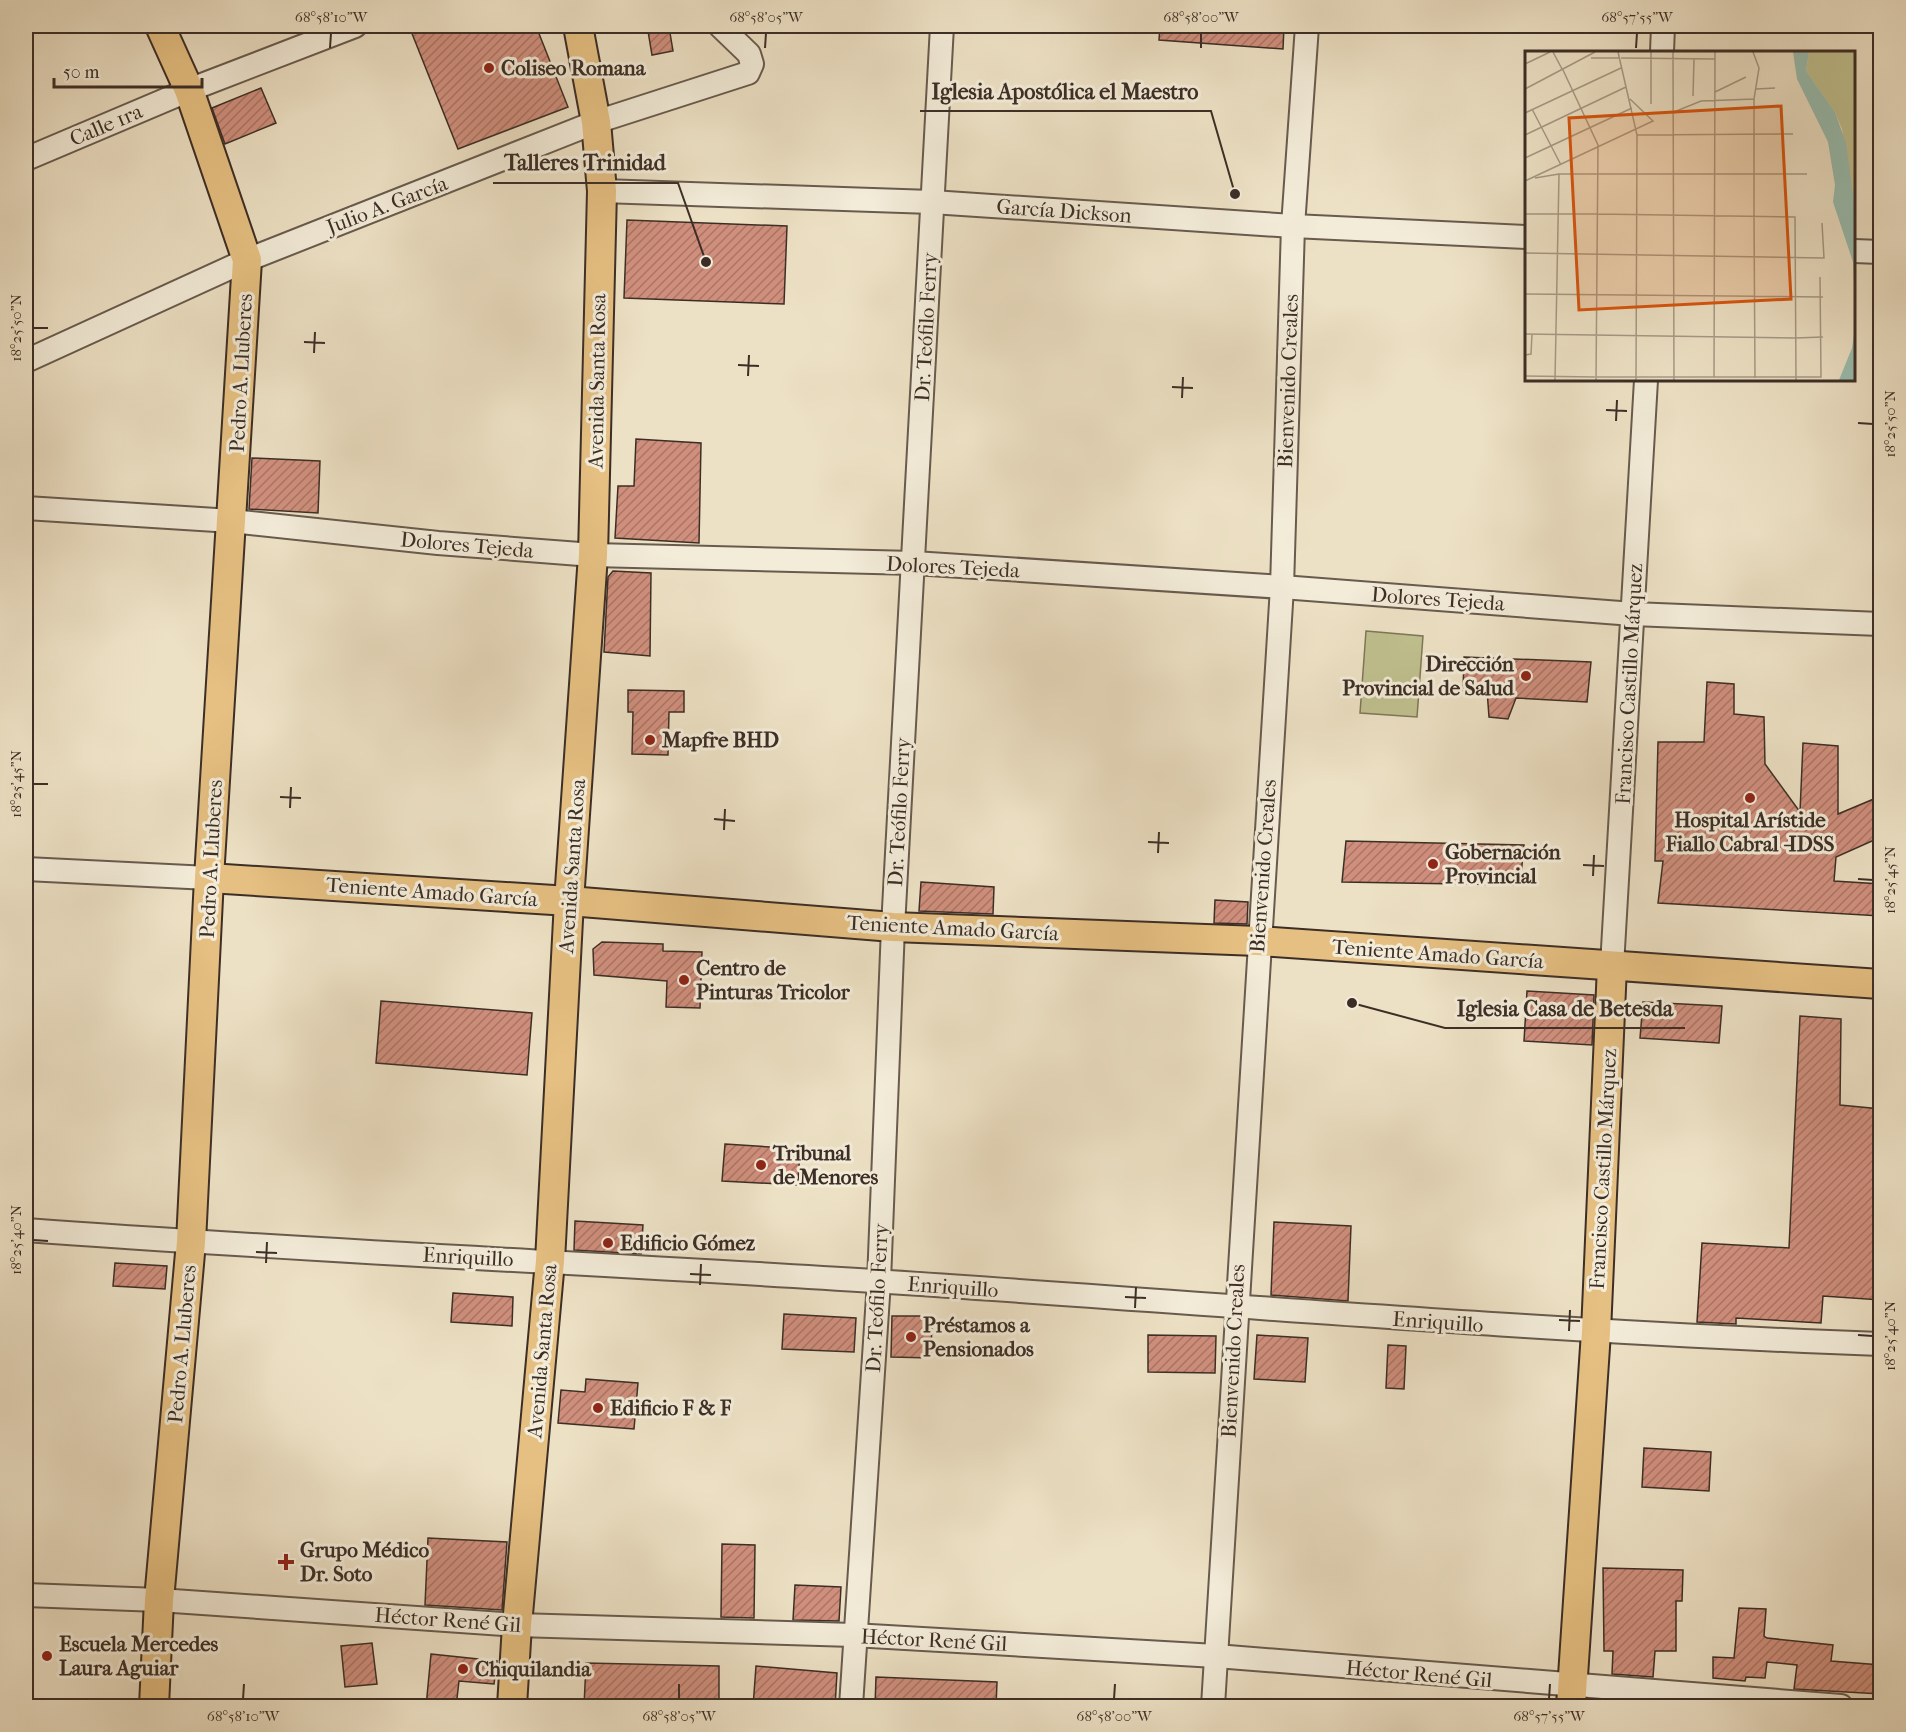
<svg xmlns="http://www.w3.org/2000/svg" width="1906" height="1732" font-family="'IM FELL French Canon',serif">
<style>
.park{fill:#c0c08f;stroke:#7e775a;stroke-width:1.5}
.building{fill:url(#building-hatch);stroke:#3c2e26;stroke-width:1.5}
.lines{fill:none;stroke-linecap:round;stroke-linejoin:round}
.minor-casing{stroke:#685b4e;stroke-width:26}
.major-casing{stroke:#3c2e26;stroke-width:32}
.minor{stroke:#f3ecd9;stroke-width:22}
.major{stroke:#e6c082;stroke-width:28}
.ticks{fill:none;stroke:#3c2e26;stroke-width:2}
.poi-dot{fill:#8f2418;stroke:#f3ecd9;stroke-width:2}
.labels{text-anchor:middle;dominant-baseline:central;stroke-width:6;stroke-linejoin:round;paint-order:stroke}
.poi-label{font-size:21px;font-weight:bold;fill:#3c2e26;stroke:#f3ecd9;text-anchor:start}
.street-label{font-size:21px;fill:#3c2e26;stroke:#f3ecd9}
.inset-road{fill:none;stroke:#a69985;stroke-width:1.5}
.view{fill:#d7550f;fill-opacity:0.15;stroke:#d7550f;stroke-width:3}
.inset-edge{fill:none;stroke:#3c2e26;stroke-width:3}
.leader{fill:none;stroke:#3c2e26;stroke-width:2}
.callout-dot{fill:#3c2e26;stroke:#f3ecd9;stroke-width:2}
.callout-label{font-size:22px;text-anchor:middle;font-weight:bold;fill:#3c2e26;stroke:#f3ecd9;stroke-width:6;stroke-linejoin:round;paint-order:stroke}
.neatline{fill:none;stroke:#3c2e26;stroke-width:2}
.ticks-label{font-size:15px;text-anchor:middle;fill:#3c2e26}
</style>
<defs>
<pattern id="building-hatch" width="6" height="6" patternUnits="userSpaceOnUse" patternTransform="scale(1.5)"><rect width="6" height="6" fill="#d08f7d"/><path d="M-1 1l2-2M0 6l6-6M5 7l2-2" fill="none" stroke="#aa7566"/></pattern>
</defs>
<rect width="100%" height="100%" fill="#ede1c5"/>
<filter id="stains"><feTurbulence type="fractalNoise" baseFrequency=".00333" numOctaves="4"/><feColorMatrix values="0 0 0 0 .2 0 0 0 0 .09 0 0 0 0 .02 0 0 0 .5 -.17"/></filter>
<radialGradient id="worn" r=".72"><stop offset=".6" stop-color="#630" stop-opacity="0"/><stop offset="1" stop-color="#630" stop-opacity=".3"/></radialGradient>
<path class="park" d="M1366,631L1423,636L1417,717L1360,713Z"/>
<g class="building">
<path d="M409,26H536L568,107L458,149Z"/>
<path d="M1160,26H1284L1283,49L1159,40Z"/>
<path d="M669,27L673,51L652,55L648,31Z"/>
<path d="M261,88L276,123L225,144L212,108Z"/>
<path d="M627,220L787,226L784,304L624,298Z"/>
<path d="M636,439L701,443L699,543L615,538L618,486H634Z"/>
<path d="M252,458L320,461L318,513L249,509Z"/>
<path d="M613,571L651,573L650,656L604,652L608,577Z"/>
<path d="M1464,657L1591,662L1587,702L1516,698L1508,719L1489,717L1487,690L1463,691Z"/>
<path d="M1707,682L1734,684V714L1764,717L1765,764L1800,812L1803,743L1838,746V814L1881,796V837L1836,857L1834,881L1881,884V916L1658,903L1663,861H1655L1658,742H1704Z"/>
<path d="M628,690L684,691V712H669L668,755L632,754L633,712H628Z"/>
<path d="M1346,841L1524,845L1520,885L1342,882Z"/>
<path d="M921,882L994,887L993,914L919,911Z"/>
<path d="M1215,900L1248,902L1247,924L1214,923Z"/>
<path d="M602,942L663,944V951L702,952L700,1008L666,1007L667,981L594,975L593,949Z"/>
<path d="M1527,991L1594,995L1592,1045L1524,1041Z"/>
<path d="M381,1001L532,1013L527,1075L376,1063Z"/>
<path d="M1643,1002L1722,1006L1719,1043L1640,1038Z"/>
<path d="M1800,1016L1841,1019L1840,1105L1881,1109V1300L1823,1296L1821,1323L1736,1318V1324L1697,1322L1702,1243L1789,1248Z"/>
<path d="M725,1144L800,1149L798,1185L722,1181Z"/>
<path d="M575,1221L643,1225L641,1254L574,1250Z"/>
<path d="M1274,1222L1351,1226L1348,1301L1271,1295Z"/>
<path d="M115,1263L167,1266L165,1289L113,1286Z"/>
<path d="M453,1293L513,1297L512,1326L451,1322Z"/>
<path d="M784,1314L856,1318L854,1352L782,1349Z"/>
<path d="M892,1316H932L931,1358L891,1357Z"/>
<path d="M1148,1335L1216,1336L1215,1373L1148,1372Z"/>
<path d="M1257,1335L1308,1338L1305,1382L1254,1379Z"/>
<path d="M1388,1345L1406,1346L1404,1389L1386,1388Z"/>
<path d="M586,1379L638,1383L634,1429L558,1423L561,1390L585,1392Z"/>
<path d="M1644,1448L1711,1452L1709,1491L1642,1487Z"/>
<path d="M428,1538L507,1542L502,1610L425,1605Z"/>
<path d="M722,1544L755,1545L754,1618L721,1617Z"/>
<path d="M1603,1568L1683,1570L1682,1601H1676V1651H1655L1653,1677L1612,1674L1613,1651H1604Z"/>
<path d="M795,1585L841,1587L839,1621L793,1620Z"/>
<path d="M1739,1608L1766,1609L1764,1636L1767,1638L1833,1645L1831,1661L1881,1665V1694L1794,1689L1797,1665L1767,1662L1765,1678L1746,1677L1745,1681L1713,1678V1657L1734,1658Z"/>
<path d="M372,1643L377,1684L345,1687L341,1646Z"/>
<path d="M431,1654L497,1661L494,1684L459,1681L456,1707H426Z"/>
<path d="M586,1663L719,1666V1707H584Z"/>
<path d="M756,1666L837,1673L835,1707H753Z"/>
<path d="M876,1677L997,1682L996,1707H875Z"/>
</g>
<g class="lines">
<defs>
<g id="minor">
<path d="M1662,52L1663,26"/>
<path d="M26,159L189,90L355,26"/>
<path d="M602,191L932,202L1293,226L1526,237"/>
<path d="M1854,251L1880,252"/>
<path d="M26,361L247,260L596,122L748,73L752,64L749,54L720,26"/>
<path d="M26,508L232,521L438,543L593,555L914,563L1282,587L1633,614L1880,624"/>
<path d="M26,869L209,878"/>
<path d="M1612,966L1646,380"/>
<path d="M26,1230C308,1251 591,1263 874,1281C1210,1303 1544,1332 1880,1344"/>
<path d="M26,1595L159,1600L517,1625L853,1635L1216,1656L1841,1706"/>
<path d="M851,1706L879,1281L893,927L942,26"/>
<path d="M1213,1706L1282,587L1293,226L1307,26"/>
</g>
<g id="major">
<path d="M209,878L569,901L893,927L1258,941L1880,984"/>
<path d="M154,1706L159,1600L191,1242L209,878L247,260L189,90L160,26"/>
<path d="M512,1706L517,1625L550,1261L569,901L593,555L602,191L596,122L578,26"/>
<path d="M1571,1706L1596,1332L1612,966"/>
</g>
</defs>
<use href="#minor" class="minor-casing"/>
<use href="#major" class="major-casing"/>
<use href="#minor" class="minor"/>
<use href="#major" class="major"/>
</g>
<path class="ticks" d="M330,48L331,33M765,48L766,33M1201,48V33M1636,48L1637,33M33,328H48M304,342L325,343M314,353L315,332M738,365L759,366M748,376L749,355M1172,387L1193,388M1182,398L1183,377M1606,410L1627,411M1616,421L1617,400M1858,423L1873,424M33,784H48M280,797L301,798M290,808L291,787M714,819L735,821M724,830L725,809M1148,842L1169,843M1158,853L1159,832M1583,865L1604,866M1593,876L1594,855M1858,879L1873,880M33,1240L48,1241M256,1252L277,1253M266,1263L267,1242M690,1274L711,1275M700,1285L701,1264M1125,1297L1146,1298M1135,1308L1136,1287M1559,1320L1580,1321M1569,1331L1570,1310M1858,1335L1873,1336M243,1699L244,1684M679,1699V1684M1114,1699L1115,1684M1549,1699L1550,1684"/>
<g class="poi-dot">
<circle cx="489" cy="68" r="6"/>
<circle cx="1526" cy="676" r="6"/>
<circle cx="650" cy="740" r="6"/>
<circle cx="1750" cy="798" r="6"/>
<circle cx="1433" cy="864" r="6"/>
<circle cx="684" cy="980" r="6"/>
<circle cx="761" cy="1165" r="6"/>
<circle cx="608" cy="1243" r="6"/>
<circle cx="911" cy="1337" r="6"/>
<circle cx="598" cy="1408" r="6"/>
<path d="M283 1553h6v6h6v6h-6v6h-6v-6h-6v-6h6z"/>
<circle cx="47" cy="1656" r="6"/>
<circle cx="463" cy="1669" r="6"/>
</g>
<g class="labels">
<g class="poi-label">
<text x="501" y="68">Coliseo Romana</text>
<text x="1514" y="664" text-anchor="end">Dirección<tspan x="1514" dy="24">Provincial de Salud</tspan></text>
<text x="662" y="740">Mapfre BHD</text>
<text x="1750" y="820" text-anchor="middle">Hospital Arístide<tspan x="1750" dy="24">Fiallo Cabral -IDSS</tspan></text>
<text x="1445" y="852">Gobernación<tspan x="1445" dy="24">Provincial</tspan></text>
<text x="696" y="968">Centro de<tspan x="696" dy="24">Pinturas Tricolor</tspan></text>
<text x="773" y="1153">Tribunal<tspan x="773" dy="24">de Menores</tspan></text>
<text x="620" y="1243">Edificio Gómez</text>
<text x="923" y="1325">Préstamos a<tspan x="923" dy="24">Pensionados</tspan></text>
<text x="610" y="1408">Edificio F &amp; F</text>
<text x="300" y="1550">Grupo Médico<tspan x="300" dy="24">Dr. Soto</tspan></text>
<text x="59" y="1644">Escuela Mercedes<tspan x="59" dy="24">Laura Aguiar</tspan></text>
<text x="475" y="1669">Chiquilandia</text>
</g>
<g class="street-label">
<text transform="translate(106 125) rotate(-23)">Calle 1ra</text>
<text transform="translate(387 205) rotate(-21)">Julio A. García</text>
<text transform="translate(1064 211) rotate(4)">García Dickson</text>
<text transform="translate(926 327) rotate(-87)">Dr. Teófilo Ferry</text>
<text transform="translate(241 373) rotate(-87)">Pedro A. Lluberes</text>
<text transform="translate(597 381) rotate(-89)">Avenida Santa Rosa</text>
<text transform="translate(1288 381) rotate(-88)">Bienvenido Creales</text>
<text transform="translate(467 545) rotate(5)">Dolores Tejeda</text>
<text transform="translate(953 567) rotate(3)">Dolores Tejeda</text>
<text transform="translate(1438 599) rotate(4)">Dolores Tejeda</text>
<text transform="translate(1629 684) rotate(-87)">Francisco Castillo Márquez</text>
<text transform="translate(899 812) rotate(-87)">Dr. Teófilo Ferry</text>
<text transform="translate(211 859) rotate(-87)">Pedro A. Lluberes</text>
<text transform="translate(572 866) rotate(-86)">Avenida Santa Rosa</text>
<text transform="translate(1263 866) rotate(-86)">Bienvenido Creales</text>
<text transform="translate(432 892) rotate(4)">Teniente Amado García</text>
<text transform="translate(953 928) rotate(3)">Teniente Amado García</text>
<text transform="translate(1438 954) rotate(4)">Teniente Amado García</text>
<text transform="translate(1603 1169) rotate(-87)">Francisco Castillo Márquez</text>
<text transform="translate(468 1257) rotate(3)">Enriquillo</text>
<text transform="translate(953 1287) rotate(4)">Enriquillo</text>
<text transform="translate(877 1298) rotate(-87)">Dr. Teófilo Ferry</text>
<text transform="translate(1438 1322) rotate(4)">Enriquillo</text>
<text transform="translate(182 1344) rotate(-85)">Pedro A. Lluberes</text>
<text transform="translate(542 1351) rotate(-85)">Avenida Santa Rosa</text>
<text transform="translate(1233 1351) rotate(-87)">Bienvenido Creales</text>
<text transform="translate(448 1620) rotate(4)">Héctor René Gil</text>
<text transform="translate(934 1640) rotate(3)">Héctor René Gil</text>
<text transform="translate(1419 1674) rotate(5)">Héctor René Gil</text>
</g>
</g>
<g transform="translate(1525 51)">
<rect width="330" height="330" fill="#ede1c5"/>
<path d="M284,1H330V158L317,78L310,61L281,20Z" fill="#c0c08f"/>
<path d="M268,1H284L281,20L310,61L321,92L330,158V256L328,211L308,151L310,134L303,91L272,28ZM330,276V329H314L327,297Z" fill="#99beb1"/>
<path class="inset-road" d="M28,1L37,18M93,1L112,84L111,329M148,1L149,329M228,1L234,17L229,48V165M66,7H95M96,7L190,8M0,13L25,1M38,19L73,94L71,329M0,38L70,1M231,38L250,37M190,41L221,26M168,45L169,8M126,53V1M7,58L36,114M149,61L176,50L229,48M0,62L96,17M0,84L101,36M112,84L268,83M0,107L107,57M10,127L34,123H282M0,130L128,70L105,48M0,163H73M73,163L270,166L271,329M229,165L230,327M0,202L299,207L297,172M0,243L298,246M0,283L270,287M270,287L298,286M0,304L6,303L7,283M0,325L70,326M71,326H271M189,326L190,1M271,326H296L295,226M30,329L34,123"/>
<path class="view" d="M256,55L266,248L54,259L44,67Z"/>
<rect width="330" height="330" class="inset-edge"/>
</g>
<path class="leader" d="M1235 194L1211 111H920M706 262L678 183H493M1352 1003L1445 1028H1685"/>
<g class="callout-dot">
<circle cx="1235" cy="194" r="6"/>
<circle cx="706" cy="262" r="6"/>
<circle cx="1352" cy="1003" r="6"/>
</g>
<g class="callout-label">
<text x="1065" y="99">Iglesia Apostólica el Maestro</text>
<text x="585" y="170">Talleres Trinidad</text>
<text x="1565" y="1016">Iglesia Casa de Betesda</text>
</g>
<rect width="1906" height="1732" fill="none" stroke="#ede1c5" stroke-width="66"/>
<path d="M54 78v9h148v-9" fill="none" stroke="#3c2e26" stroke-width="3"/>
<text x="63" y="78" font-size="18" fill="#3c2e26" stroke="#f3ecd9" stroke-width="4.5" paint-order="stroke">50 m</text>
<rect x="33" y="33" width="1840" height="1666" class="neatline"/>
<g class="ticks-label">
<text x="331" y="22">68°58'10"W</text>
<text x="766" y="22">68°58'05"W</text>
<text x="1201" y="22">68°58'00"W</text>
<text x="1637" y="22">68°57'55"W</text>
<text transform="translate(16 328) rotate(-90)" y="5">18°25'50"N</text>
<text transform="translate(1890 424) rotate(-90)" y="5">18°25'50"N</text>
<text transform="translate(16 784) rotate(-90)" y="5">18°25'45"N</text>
<text transform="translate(1890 880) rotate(-90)" y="5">18°25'45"N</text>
<text transform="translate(16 1240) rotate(-90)" y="5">18°25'40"N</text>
<text transform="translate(1890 1336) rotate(-90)" y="5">18°25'40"N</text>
<text x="243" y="1721">68°58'10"W</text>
<text x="679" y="1721">68°58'05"W</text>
<text x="1114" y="1721">68°58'00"W</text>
<text x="1549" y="1721">68°57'55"W</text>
</g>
<rect width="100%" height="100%" filter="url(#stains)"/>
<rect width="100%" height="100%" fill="url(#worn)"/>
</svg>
